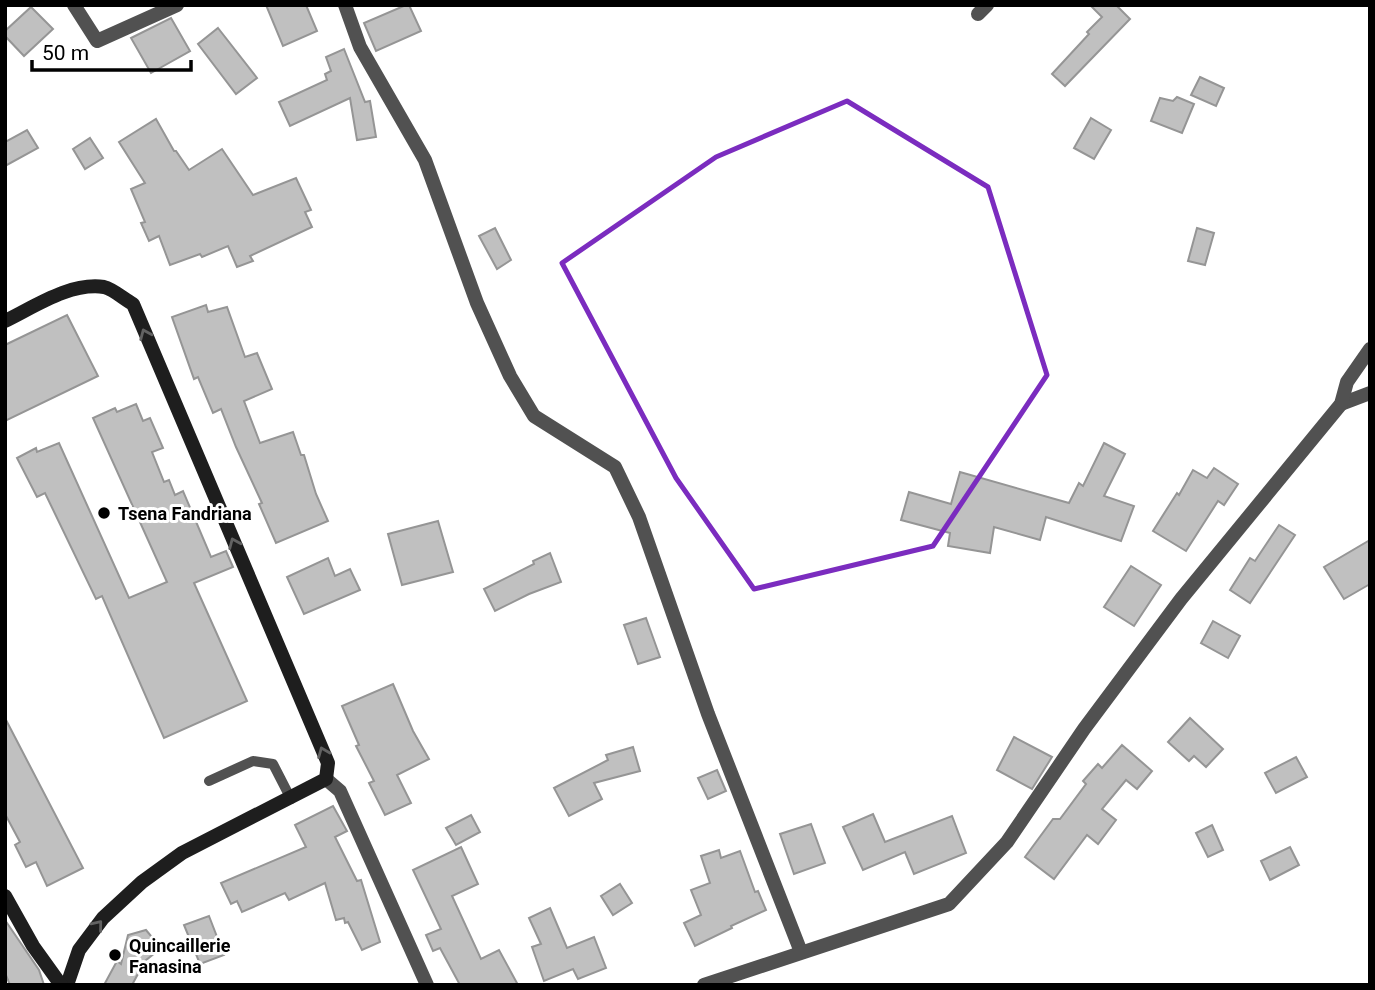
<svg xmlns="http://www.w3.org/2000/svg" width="1375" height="990" font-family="Roboto,sans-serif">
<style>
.building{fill:#c0c0c0;stroke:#959595;stroke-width:2}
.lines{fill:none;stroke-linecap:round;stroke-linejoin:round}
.service{stroke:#515151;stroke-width:10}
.minor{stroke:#515151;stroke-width:14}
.secondary{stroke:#1e1e1e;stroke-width:14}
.oneway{stroke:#626262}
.marked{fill:none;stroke:#7b2cbf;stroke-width:5;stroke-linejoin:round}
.poi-dot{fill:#000;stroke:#fff;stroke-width:2.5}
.labels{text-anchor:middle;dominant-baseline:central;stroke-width:6;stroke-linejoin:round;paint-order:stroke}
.poi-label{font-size:18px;font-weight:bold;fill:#000;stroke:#fff;text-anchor:start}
</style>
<rect width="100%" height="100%" fill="#fff"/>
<g class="building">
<path d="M266,5H306L317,31L283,46Z"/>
<path d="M406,5H409L421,31L376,51L364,23Z"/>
<path d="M1090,5H1116L1130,19L1065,86L1052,74L1089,34L1087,32L1102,17Z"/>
<path d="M31,7L53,29L24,56L5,36V31Z"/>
<path d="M171,18L190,51L151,73L131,38Z"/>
<path d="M218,28L257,78L236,94L198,44Z"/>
<path d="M344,49L365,102L370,101L376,137L357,140L350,98L290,126L279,102L327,80L325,74L331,71L326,57Z"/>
<path d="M1200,77L1224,88L1216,106L1191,95Z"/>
<path d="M1177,97L1194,104L1182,133L1151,121L1160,98L1173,101Z"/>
<path d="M1091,118L1111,130L1094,159L1074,148Z"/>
<path d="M156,119L174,151H176L189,170L222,149L253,195L296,178L311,210L305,212L312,227L250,256L253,261L237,267L228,246L202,257L200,254L170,265L159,236L149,241L141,223L145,222L131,189L145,183L119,142Z"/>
<path d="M27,130L38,148L5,166V142Z"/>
<path d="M90,138L103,158L85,169L73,149Z"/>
<path d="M495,228L511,260L497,269L479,236Z"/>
<path d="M1197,228L1214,233L1205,265L1188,261Z"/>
<path d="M206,305L208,312L227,307L245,357L257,353L272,389L244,401L260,443L293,432L301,455H304L316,494L328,521L276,543L259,504L262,503L236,447L221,409L213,413L198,377L194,379L172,317Z"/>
<path d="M67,315L98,376L5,421V345Z"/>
<path d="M136,404L143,421L150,418L163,448L152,452L164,482L169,480L175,495L183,491L211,557L226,551L233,567L194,583L247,701L164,738L102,596L96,599L45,493L37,497L17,458L36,448L37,452L59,443L129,598L167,582L93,418L115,408L117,412Z"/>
<path d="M1104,443L1125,454L1104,496L1134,506L1121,541L1046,517L1040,540L994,527L990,553L948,546L950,533L901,520L909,492L951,504L960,472L1069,503L1079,483L1083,486Z"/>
<path d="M1214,468L1238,484L1224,505L1218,501L1186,551L1153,531L1177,493L1179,495L1193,470L1207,478Z"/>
<path d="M438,521L453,572L402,585L388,534Z"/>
<path d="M1279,525L1295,535L1250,603L1230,590L1250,558L1255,561Z"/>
<path d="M1370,540V584L1344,599L1324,567Z"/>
<path d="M550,553L561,582L529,594L495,611L484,589L534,564L533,561Z"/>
<path d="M328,558L335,576L350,569L360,590L304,614L287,577Z"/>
<path d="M1131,566L1161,585L1134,626L1104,607Z"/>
<path d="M646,618L660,657L638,664L624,625Z"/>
<path d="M1213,621L1240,636L1228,658L1201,643Z"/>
<path d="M393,684L413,731L429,759L397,775L411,803L385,815L369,783L374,781L356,746L359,745L342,706Z"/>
<path d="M5,718L83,868L47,886L36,862L26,867L15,845L20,842L5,814Z"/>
<path d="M1190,718L1223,749L1206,767L1194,756L1189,761L1168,742Z"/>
<path d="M1014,737L1052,757L1032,789L997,770Z"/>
<path d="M1122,745L1152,771L1137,789L1126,780L1102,809L1116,820L1098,844L1087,835L1054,879L1025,857L1053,819H1060L1086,784L1083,781L1098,764L1102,768Z"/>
<path d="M633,747L640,771L594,783L602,799L569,816L554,788L608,760L606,755Z"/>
<path d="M1296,757L1307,777L1276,793L1265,773Z"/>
<path d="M717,770L726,791L708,799L698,778Z"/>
<path d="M333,806L347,831L335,837L357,881L361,880L380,942L362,950L348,922L345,923L344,918L336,920L325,883L289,900L285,893L242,912L237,901L231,904L221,883L306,847L295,825Z"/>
<path d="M873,814L885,842L952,816L966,853L914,874L905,852L863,870L843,827Z"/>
<path d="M471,815L480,832L456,845L446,828Z"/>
<path d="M811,824L825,863L794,874L780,834Z"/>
<path d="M1212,825L1223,850L1208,857L1196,833Z"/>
<path d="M461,847L478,884L452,896L481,959L499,950L518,985H460L440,948L433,951L426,935L441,929L413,870Z"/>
<path d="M1290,847L1299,865L1270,880L1261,861Z"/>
<path d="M719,850L721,858L740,851L755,892L758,891L766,910L731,926L732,928L695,946L684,923L701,915L691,890L710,883L701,856Z"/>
<path d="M620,884L632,903L613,915L601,896Z"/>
<path d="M550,908L567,948L594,937L606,968L578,979L573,969L544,981L532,947L541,944L529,918Z"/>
<path d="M209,916L224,955L200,964L184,925Z"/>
<path d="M5,920L39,970L44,985H10L5,973Z"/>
<path d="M146,930L161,948L145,961L132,985H104L117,961L121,964L128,935Z"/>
</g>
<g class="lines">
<path class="service" d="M209,781L253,761L273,764L291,799"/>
<g class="minor">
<path d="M74,5L97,41L177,5"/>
<path d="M345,5L360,47L425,160L477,303L510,376L534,416L615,467L639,517L708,714L801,952"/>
<path d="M978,14L987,5"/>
<path d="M1341,404L1370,393"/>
<path d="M326,779L340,791L427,985"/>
<path d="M704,985L949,904L1007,842L1084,729L1181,599L1341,404L1347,382L1370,349"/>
</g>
<g class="secondary">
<path d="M5,321C34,307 70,282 104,287C113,289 124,299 133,304L328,763L326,779L182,853L142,882L103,918L79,950L67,985"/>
<path d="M5,896L33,946L61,985"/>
</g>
</g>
<defs><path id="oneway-chevron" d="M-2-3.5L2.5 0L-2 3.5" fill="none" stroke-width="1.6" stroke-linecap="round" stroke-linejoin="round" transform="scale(1.75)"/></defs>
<g class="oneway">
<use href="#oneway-chevron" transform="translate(145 334) rotate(-113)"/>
<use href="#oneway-chevron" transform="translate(234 543) rotate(-113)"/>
<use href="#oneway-chevron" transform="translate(323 752) rotate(-112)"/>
<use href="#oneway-chevron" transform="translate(98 925) rotate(-51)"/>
</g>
<path class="marked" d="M847,101L988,187L1047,375L933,546L754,589L676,478L562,263L716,157Z"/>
<g class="poi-dot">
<circle cx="104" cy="513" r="7"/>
<circle cx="115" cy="955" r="7"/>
</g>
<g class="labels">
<g class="poi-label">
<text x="118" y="513">Tsena Fandriana</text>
<text x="129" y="945">Quincaillerie<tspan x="129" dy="21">Fanasina</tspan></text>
</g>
</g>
<rect width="1375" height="990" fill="none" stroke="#000000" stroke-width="14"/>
<path d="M32 60v10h159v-10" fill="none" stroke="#000000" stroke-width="3.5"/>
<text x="42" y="60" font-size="21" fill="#000000" stroke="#ffffff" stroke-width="5" paint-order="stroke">50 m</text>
</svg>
